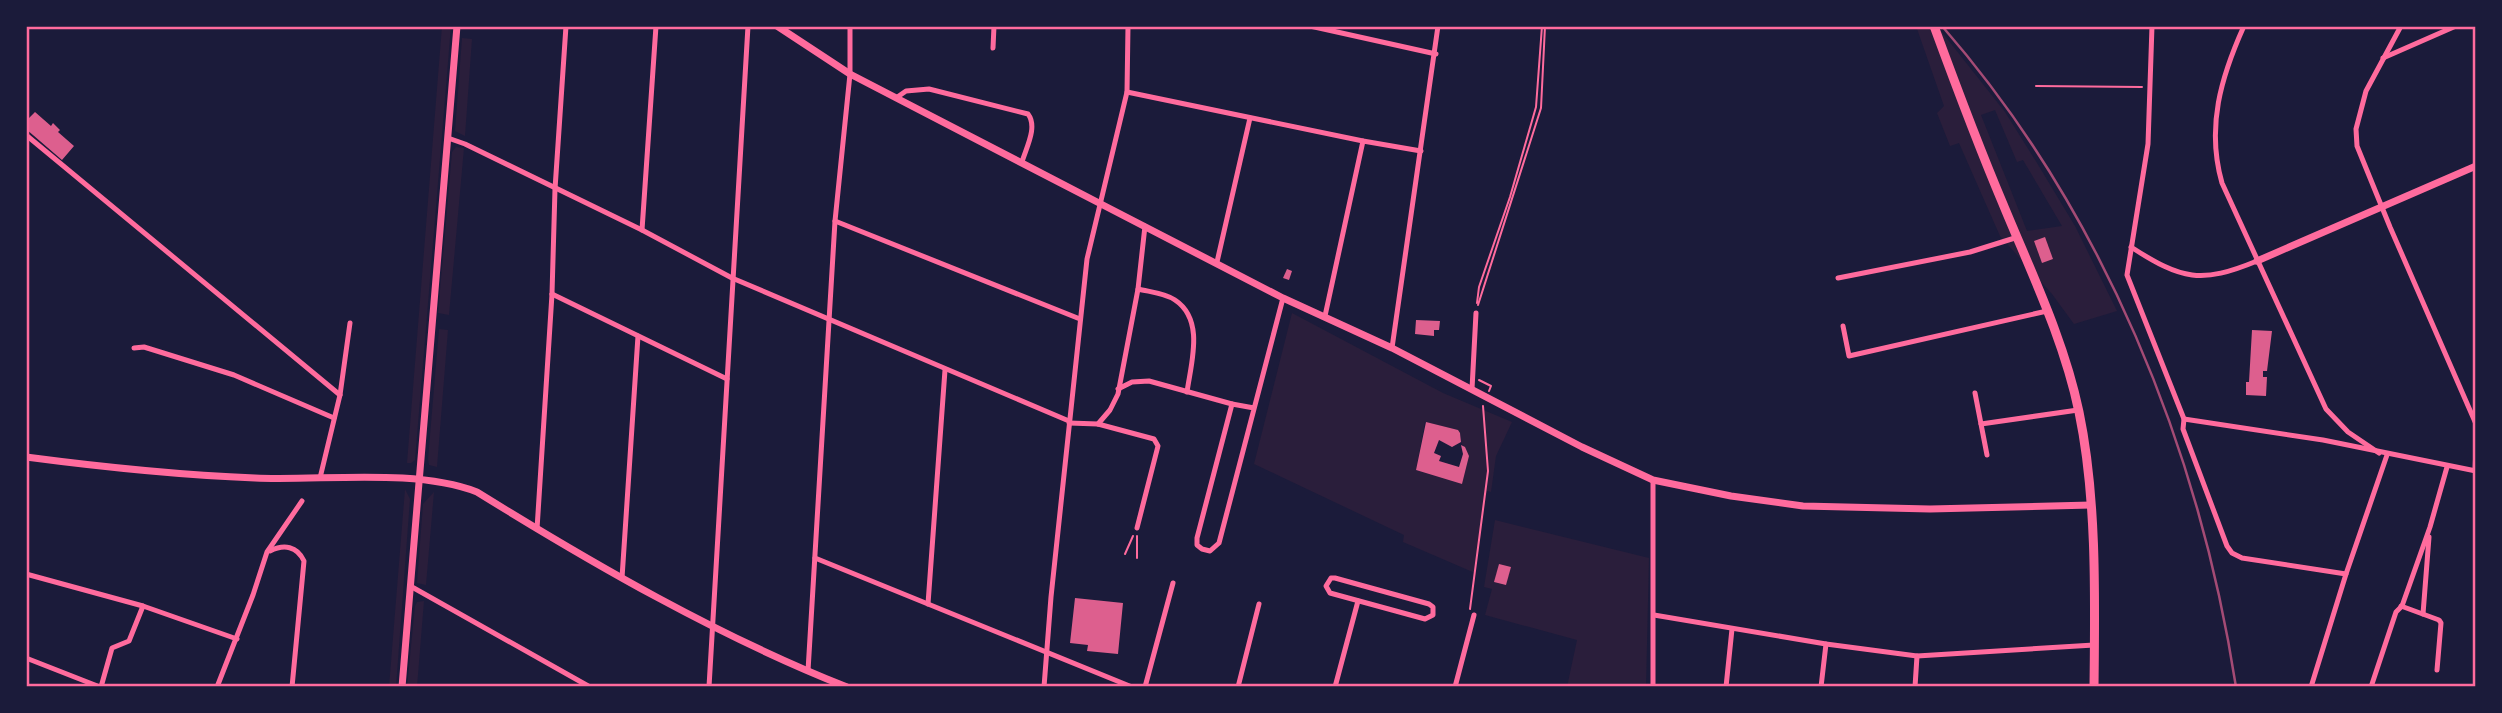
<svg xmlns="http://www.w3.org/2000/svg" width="2502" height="713" font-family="Bitter,serif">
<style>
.green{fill:#2a1e3b;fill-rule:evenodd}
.building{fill:#dd5f8e}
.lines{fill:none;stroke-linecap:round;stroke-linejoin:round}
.path{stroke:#ff6b9d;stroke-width:2}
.minor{stroke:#ff6b9d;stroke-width:5}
.tertiary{stroke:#ff6b9d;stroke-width:7}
.primary{stroke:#ff6b9d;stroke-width:9}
.rail{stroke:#a44b75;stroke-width:2.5}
.neatline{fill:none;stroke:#ff6b9d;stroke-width:2.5}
</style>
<rect width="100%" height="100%" fill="#1b1b3a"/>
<g class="green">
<path d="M442,26H451L415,460L411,463H407Z"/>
<path d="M1916,26H1937L2005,112L2037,163L2075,226L2117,311L2074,324L2052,294L2000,236L1959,143L1950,146L1937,113L1944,106ZM1995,110L2017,162L2023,160L2062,226L2027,231L1981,115Z"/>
<path d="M462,38L472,39L465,136L455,131Z"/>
<path d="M456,147L464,148L449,315L438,313L452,152Z"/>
<path d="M1292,313L1443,393L1512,422L1496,456L1491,492L1487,491L1475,573L1403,542L1404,535L1254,464ZM1425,422L1458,430L1461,436V442L1469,456L1462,484L1416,470Z"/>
<path d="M439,329L448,330L437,467L429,465L428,459Z"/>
<path d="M405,489L410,499L396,687H389Z"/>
<path d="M434,492L426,585L417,583L423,504Z"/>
<path d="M1495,520L1649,558L1646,687H1567L1577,640L1485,615L1492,589L1484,587Z"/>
<path d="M424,601L417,687H407L415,606L417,602Z"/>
</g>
<g class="building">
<path d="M35,112L51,126L53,123L60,130L58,132L74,146L62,160L26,129V121Z"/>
<path d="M2045,237L2053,259L2042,263L2034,241Z"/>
<path d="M1287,269L1292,271L1289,280L1283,278Z"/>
<path d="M1416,320L1440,321L1439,330H1434V336L1415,334Z"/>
<path d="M2252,330L2272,331L2267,371H2263V377H2267L2266,396L2246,395V382H2249Z"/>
<path d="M1426,422L1458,430L1460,433L1461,442L1452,447L1439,440L1434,453L1441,456L1439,461L1459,467L1463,454L1461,445L1465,447L1469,456L1462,484L1416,470Z"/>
<path d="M1499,564L1511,567L1506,585L1494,582Z"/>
<path d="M1075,598L1123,603L1118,654L1087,651L1088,645L1070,643Z"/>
</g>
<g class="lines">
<g class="path">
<path d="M2036,86L2142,87"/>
<path d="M1477,303L1479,287L1510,197L1536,107L1542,26"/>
<path d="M1478,305L1541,108L1545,26"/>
<path d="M1479,380L1491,386L1489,391"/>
<path d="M1137,536V558"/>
<path d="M1125,554L1133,536"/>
<path d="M1470,609L1488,471L1483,406"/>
</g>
<g class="minor">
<path d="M1310,26L1436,54"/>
<path d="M2152,26L2148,144L2127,275L2184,419L2183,429L2227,546L2232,553L2242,558L2346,574"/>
<path d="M2244,26C2221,77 2206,127 2222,183L2326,409L2348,432L2379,453"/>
<path d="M2401,26L2366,91L2356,129L2357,146L2390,227L2476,424"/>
<path d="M993,48L994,26"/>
<path d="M2383,58L2456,26"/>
<path d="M1127,92L1363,141L1421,151"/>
<path d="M896,98L906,91L929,89L1028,114C1038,127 1026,148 1022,162"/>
<path d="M26,135L340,395"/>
<path d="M448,138L465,144L642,230L732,278L1069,421"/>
<path d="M835,221L1080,319"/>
<path d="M642,230L656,26"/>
<path d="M2131,247C2182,280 2201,284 2257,261"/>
<path d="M1217,262L1250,118"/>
<path d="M1838,278L1970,252L2018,237"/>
<path d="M1138,289C1150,292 1165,293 1175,300C1205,320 1191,363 1187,392"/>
<path d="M552,294L727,379"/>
<path d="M1325,316L1363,141"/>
<path d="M1843,326L1849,356L2047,311"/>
<path d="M134,348L144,347L234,375L334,418"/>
<path d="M1392,348L1438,26"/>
<path d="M1118,389L1132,382L1149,381L1232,404"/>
<path d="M1472,389L1476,313"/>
<path d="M1975,393L1987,455"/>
<path d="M1254,408L1232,404L1197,538V545L1202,549L1210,551L1219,543L1283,298"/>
<path d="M2184,419L2323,440L2476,471"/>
<path d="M1069,423L1098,424L1154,439L1158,446L1137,528"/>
<path d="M1098,424L1110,410L1118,394L1138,289L1145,226"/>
<path d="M1981,424L2078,410"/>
<path d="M2475,471L2476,447"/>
<path d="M320,478L340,395L350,323"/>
<path d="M1653,480V687"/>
<path d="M537,529L552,294L555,189L566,26"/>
<path d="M270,551C284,544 297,546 304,561L292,687"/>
<path d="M815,558L1132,687"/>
<path d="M26,574L143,606L237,639"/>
<path d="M622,578L638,336"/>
<path d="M1331,578H1335L1429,604L1433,607V615L1425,619L1330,593L1326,586Z"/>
<path d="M412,587L590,687"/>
<path d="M928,604L945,370"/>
<path d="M2401,606L2439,620L2441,623L2437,670"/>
<path d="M2423,614L2429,537"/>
<path d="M1654,615L1826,644L1917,656L2094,645"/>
<path d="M26,658L100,687"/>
<path d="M808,671L835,221L850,74V26"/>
<path d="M101,687L112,648L129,641L143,606"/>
<path d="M217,687L253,595L267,552L302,501"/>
<path d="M709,687L748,26"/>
<path d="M1044,687L1051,597L1087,259L1127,92L1128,26"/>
<path d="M1145,687L1173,583"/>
<path d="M1238,687L1259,604"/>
<path d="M1335,687L1358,601"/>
<path d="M1455,687L1474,615"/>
<path d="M1726,687L1732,629"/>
<path d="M1821,687L1826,644"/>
<path d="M1915,687L1917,656"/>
<path d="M2311,687L2346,574L2387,455"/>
<path d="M2371,687L2396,612L2402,606L2430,527L2447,467"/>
</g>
<g class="tertiary">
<path d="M777,26L850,74L1101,204L1283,298L1392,348L1582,447L1653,480L1731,496L1803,506L1930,509L2091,505"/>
<path d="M2257,261L2476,166"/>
<path d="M26,457C102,467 178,475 255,478C323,481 414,468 477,492C595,565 718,636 847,687"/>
<path d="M402,687L457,26"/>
</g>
<path class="primary" d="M1934,26C1956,86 1978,145 2003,204C2031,272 2064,340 2079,412C2097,498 2095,599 2094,687"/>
<path class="rail" d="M1942,26C2103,211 2199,447 2236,687"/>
</g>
<rect width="2502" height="713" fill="none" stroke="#1b1b3a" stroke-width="56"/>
<rect x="28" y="28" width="2446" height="657" class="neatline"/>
</svg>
